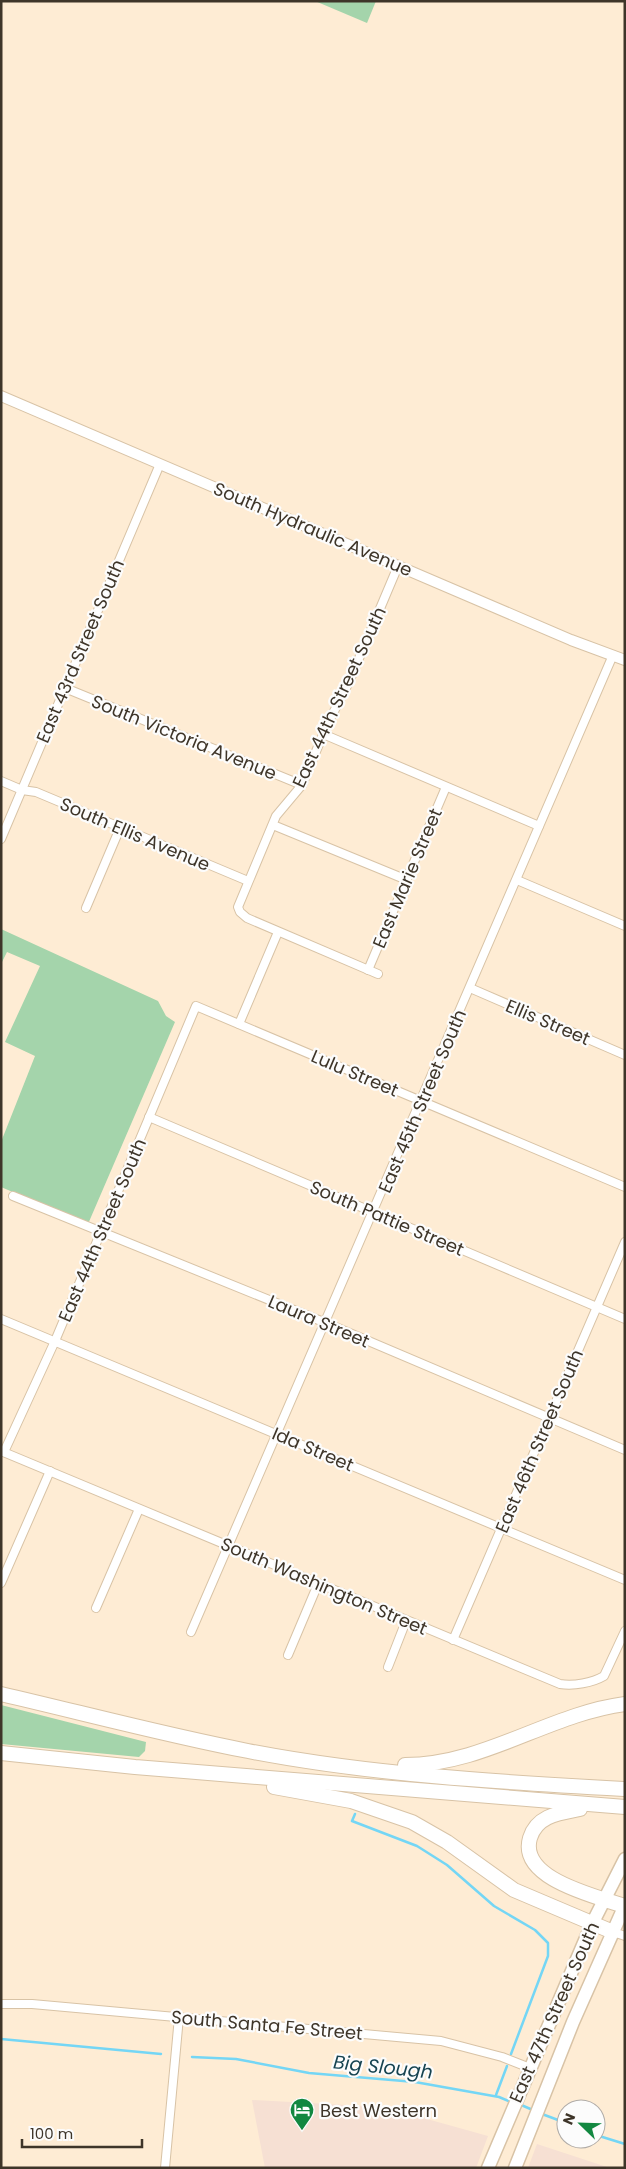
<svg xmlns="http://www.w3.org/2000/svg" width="626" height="2169" font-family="Poppins,sans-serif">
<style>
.commercial{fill:#f6e0d3}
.green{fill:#a4d4ab}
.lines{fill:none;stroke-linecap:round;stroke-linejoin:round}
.stream{stroke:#74d6f5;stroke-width:2.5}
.minor-casing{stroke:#d8c3a6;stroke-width:10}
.tertiary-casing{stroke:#d8c3a6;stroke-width:12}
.primary-casing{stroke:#d8c3a6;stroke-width:15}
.motorway-casing{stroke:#d8c3a6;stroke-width:16}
.minor{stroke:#fff;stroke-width:8}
.tertiary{stroke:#fff;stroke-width:10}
.primary{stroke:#fff;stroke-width:12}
.motorway{stroke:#fff;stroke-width:14}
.labels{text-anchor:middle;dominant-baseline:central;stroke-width:4.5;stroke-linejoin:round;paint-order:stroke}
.street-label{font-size:18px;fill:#3e3529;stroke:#fcfcfc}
.poi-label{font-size:18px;fill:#3e3529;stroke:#fcfcfc;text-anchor:start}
.water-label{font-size:19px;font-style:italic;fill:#174451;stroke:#fcfcfc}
</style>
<rect width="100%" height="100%" fill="#feecd4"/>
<g class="commercial">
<path d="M252,2100L384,2107L488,2136L476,2168H265Z"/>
<path d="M537,2144L610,2168H528Z"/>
</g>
<g class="green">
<path d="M315,1H376L367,23Z"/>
<path d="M1,929L158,1001L166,1016L175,1022L88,1224L1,1187V1142L35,1056L5,1042L40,966L7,952L1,964Z"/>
<path d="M1,1705L146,1742L145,1751L139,1757L1,1744Z"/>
</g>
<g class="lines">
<g class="stream">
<path d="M355,1814L352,1821L417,1846L447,1865L494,1906L535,1930L548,1943V1956L511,2054"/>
<path d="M1,2039L161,2054"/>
<path d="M192,2057L236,2059L309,2073L415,2082L499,2097L511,2102"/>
<path d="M496,2095L507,2066"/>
<path d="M519,2104L535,2111"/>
<path d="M542,2114L566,2123"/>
<path d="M596,2135L625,2144"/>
</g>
<defs>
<g id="minor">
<path d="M65,688L302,785"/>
<path d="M323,734L539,826"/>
<path d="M1,781L22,790L36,792L248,881"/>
<path d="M273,825L407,880"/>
<path d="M1,839L160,464"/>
<path d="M517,880L625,926"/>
<path d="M86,908L120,828"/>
<path d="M368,970L446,787"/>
<path d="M378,974L247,918L240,912L238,907L276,816L302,785L327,725L349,682L398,566"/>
<path d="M470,988L625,1055"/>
<path d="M239,1024L278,932"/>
<path d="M149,1117L625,1319"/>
<path d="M13,1196L326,1323L625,1450"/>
<path d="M1,1319L625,1580"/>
<path d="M1,1451L560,1684C574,1686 592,1683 604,1676L625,1631"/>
<path d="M4,1452L55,1341L196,1006L625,1187"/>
<path d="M1,1583L50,1471"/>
<path d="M96,1608L139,1509"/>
<path d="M191,1632L613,655"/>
<path d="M453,1640L625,1242"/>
<path d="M288,1655L318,1584"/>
<path d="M388,1667L406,1621"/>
<path d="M613,1932L625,1936"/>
<path d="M1,2004H32L441,2041L502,2057L530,2068"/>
<path d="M165,2168L179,2017"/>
</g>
<path id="tertiary" d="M1,396L571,640L625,660"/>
<g id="primary">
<path d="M488,2168L592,1924L625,1859"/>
<path d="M515,2168L573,2022L625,1905"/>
</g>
<g id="motorway">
<path d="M1,1694C83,1713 165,1735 248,1751C372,1775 499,1782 625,1789"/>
<path d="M1,1753L135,1767L625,1807"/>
<path d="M405,1765C484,1765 549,1714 625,1704"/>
<path d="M274,1787L351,1801L412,1822L447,1842L514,1890L613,1932"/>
<path d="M580,1809C560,1813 537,1815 530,1838C518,1879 596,1896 624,1906"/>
</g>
</defs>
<use href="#minor" class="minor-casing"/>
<use href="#tertiary" class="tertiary-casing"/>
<use href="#primary" class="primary-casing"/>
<use href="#motorway" class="motorway-casing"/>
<use href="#minor" class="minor"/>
<use href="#tertiary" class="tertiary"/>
<use href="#primary" class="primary"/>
<use href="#motorway" class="motorway"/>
</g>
<defs>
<symbol id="hotel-pin" viewBox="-11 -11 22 30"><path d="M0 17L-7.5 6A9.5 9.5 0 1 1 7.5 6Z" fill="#128841" stroke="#fcfcfc"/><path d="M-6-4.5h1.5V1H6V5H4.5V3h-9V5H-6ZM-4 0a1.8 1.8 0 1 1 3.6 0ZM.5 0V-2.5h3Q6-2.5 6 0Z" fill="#fff"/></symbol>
</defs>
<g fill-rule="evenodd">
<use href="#hotel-pin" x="288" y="2096" width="28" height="38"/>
</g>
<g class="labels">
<g class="street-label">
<text transform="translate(313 529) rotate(23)">South Hydraulic Avenue</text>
<text transform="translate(80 651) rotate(-67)">East 43rd Street South</text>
<text transform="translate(339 697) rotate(-65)">East 44th Street South</text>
<text transform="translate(184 737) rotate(22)">South Victoria Avenue</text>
<text transform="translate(135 834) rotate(23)">South Ellis Avenue</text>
<text transform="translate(407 878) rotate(-67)">East Marie Street</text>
<text transform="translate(548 1022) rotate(23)">Ellis Street</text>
<text transform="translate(355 1073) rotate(23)">Lulu Street</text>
<text transform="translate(422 1101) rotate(-67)">East 45th Street South</text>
<text transform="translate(387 1218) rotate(23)">South Pattie Street</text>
<text transform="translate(102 1230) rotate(-67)">East 44th Street South</text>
<text transform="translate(319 1321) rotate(23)">Laura Street</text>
<text transform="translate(539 1441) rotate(-67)">East 46th Street South</text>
<text transform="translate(313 1449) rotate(23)">Ida Street</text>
<text transform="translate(324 1586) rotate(23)">South Washington Street</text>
<text transform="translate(554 2012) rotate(-66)">East 47th Street South</text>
<text transform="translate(267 2025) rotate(5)">South Santa Fe Street</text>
</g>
<g class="poi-label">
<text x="320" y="2110">Best Western</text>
</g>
<g class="water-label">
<text transform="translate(383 2067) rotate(6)">Big Slough</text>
</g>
</g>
<rect width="626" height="2169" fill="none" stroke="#3e3529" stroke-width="5"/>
<g transform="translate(581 2124) rotate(293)"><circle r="24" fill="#fcfcfc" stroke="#b0aca8"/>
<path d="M0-4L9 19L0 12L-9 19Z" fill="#128841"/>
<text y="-8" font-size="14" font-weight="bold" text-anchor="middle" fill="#3e3529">N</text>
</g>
<path d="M22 2139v8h120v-8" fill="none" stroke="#3e3529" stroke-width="2.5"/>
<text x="30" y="2139" font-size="15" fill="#3e3529" stroke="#fcfcfc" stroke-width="4" paint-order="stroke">100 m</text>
</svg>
